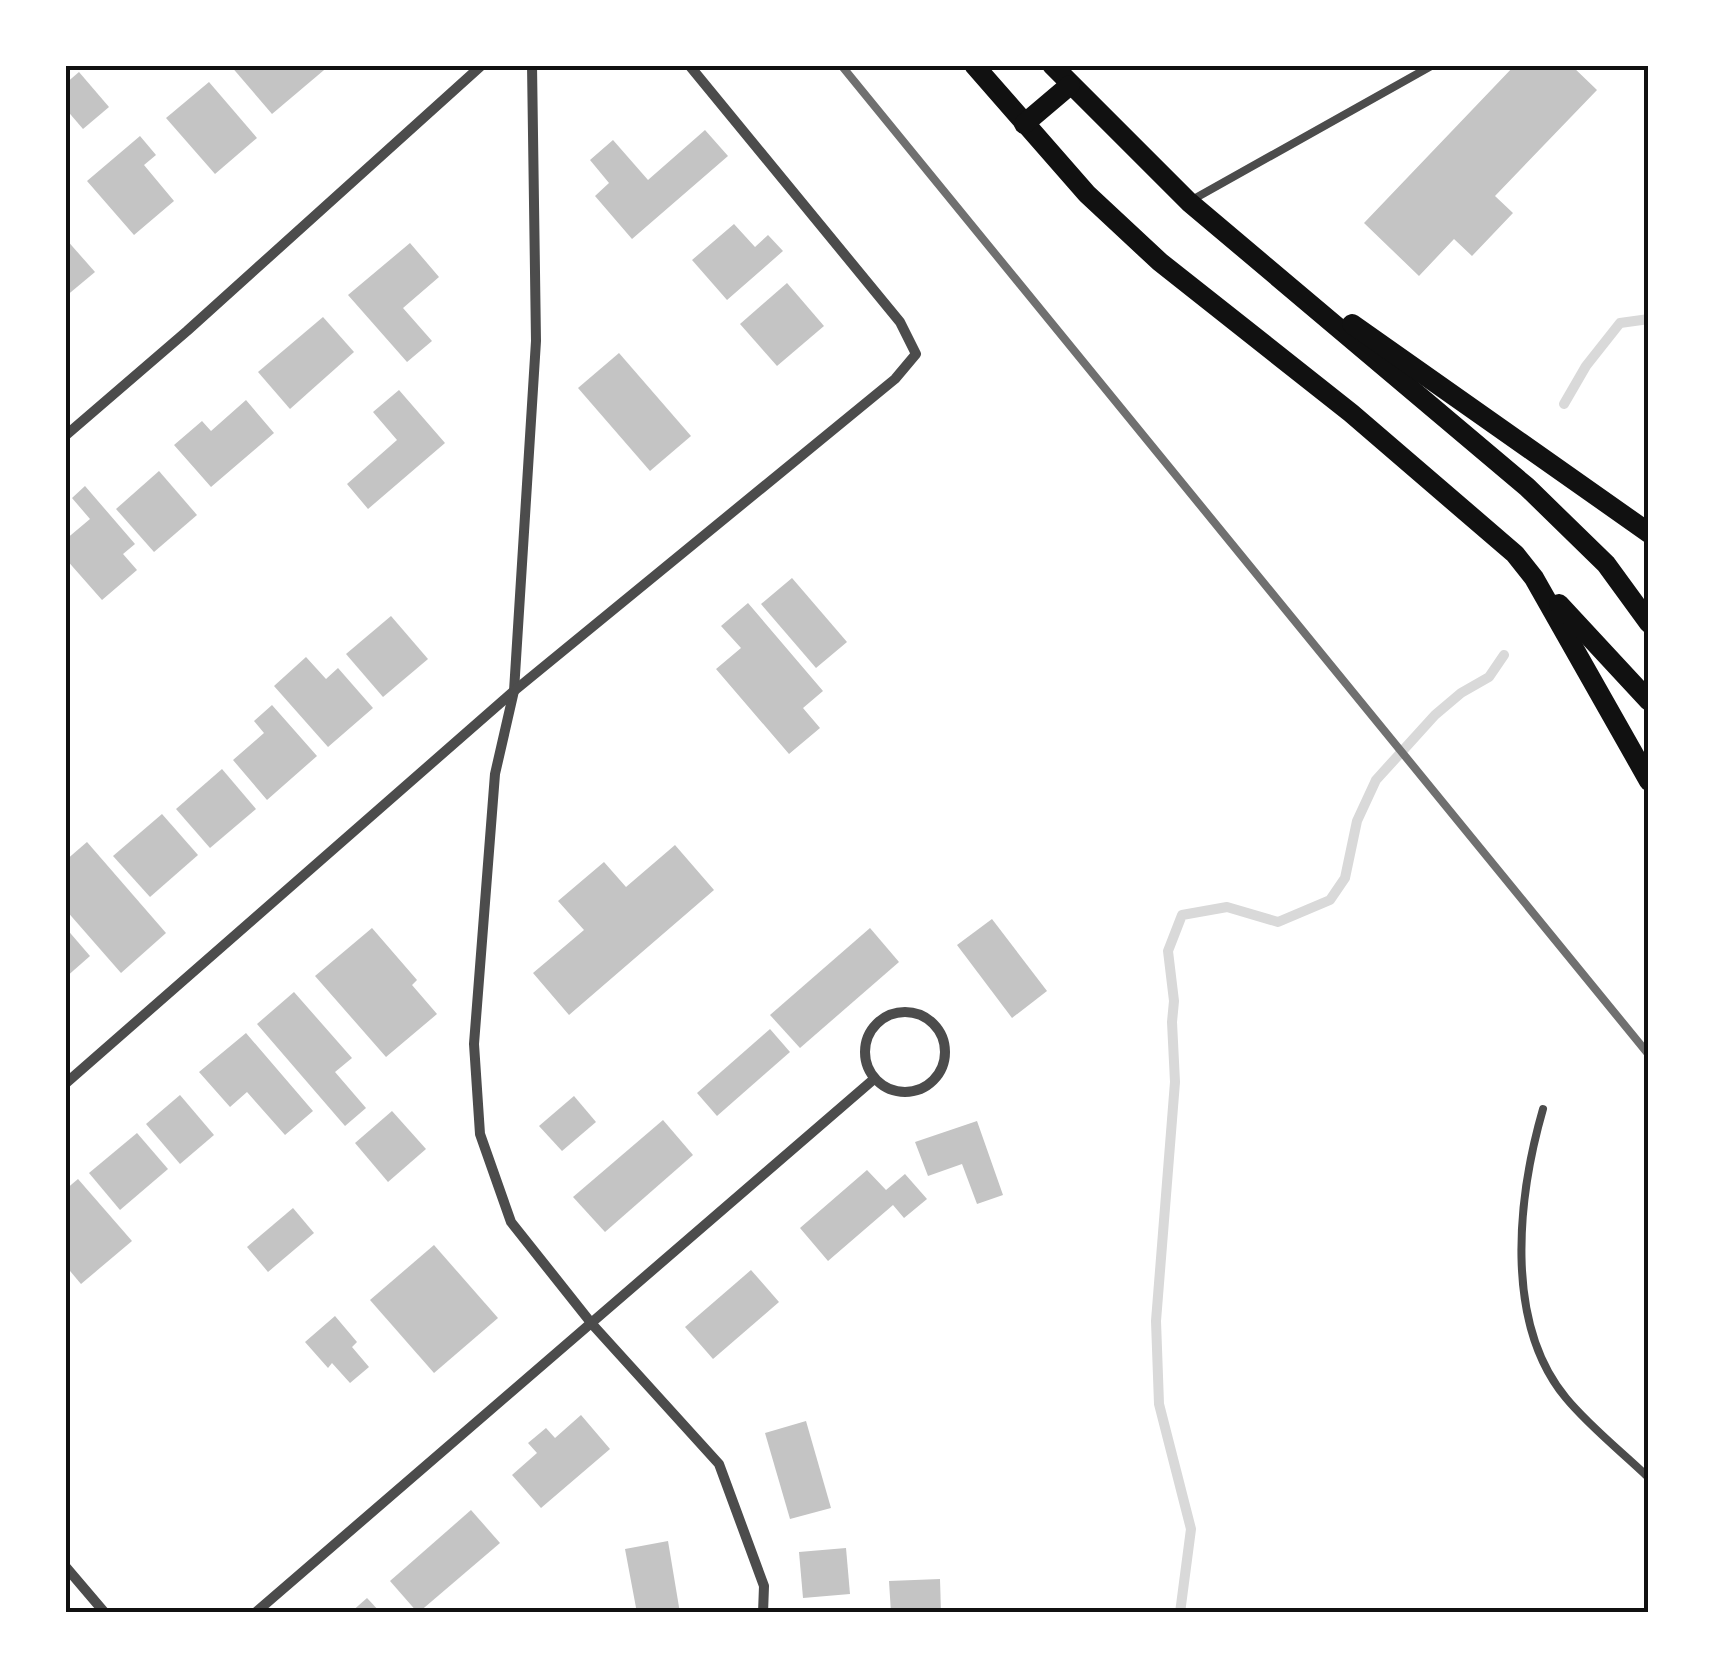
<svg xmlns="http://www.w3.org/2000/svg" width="1714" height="1678" font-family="'Fira Sans',sans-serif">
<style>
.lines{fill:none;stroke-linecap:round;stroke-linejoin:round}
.stream{stroke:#d9d9d9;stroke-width:10}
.building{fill:#c4c4c4}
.service{stroke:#4c4c4c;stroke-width:8}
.minor{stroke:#4c4c4c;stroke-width:10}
.secondary{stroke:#111;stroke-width:20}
.rail{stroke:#707070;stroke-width:8}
.neatline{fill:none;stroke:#111;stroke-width:4}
</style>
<rect width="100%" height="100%" fill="#fff"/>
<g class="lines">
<g class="stream">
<path d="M1564,404L1586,366L1620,323L1649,319"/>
<path d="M1180,1613L1191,1529L1159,1404L1156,1321L1175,1082L1172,1022L1174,1001L1168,951L1182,915L1227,907L1278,922L1330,900L1345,878L1357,821L1376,780L1435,715L1461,693L1489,677L1504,655"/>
</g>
</g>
<g class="building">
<path d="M230,65H330L272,114Z"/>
<path d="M1515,65H1571L1597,90L1495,196L1513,213L1472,256L1454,239L1419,276L1364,223Z"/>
<path d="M79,72L109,107L83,129L65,108V84Z"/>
<path d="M209,82L257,138L215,174L166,118Z"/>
<path d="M705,130L728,156L632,239L595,196L609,183L590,160L613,140L648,180Z"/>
<path d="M140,136L156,155L144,165L174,201L134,235L87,181Z"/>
<path d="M734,224L755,247L768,235L783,251L727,300L692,260Z"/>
<path d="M65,238L95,272L65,297Z"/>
<path d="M410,243L439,277L403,308L432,341L407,362L348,295Z"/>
<path d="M787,283L824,326L777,366L740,324Z"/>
<path d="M323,317L354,352L290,409L258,372Z"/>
<path d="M619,353L691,436L650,471L578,388Z"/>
<path d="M399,390L445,443L368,509L347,484L397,440L373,412Z"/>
<path d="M246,400L274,433L211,487L174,445L202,421L211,431Z"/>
<path d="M159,471L197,515L154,552L116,509Z"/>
<path d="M85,486L135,544L123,554L137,570L102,600L65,558V540L90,519L72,498Z"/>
<path d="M792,578L847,642L816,668L761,604Z"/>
<path d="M748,603L823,691L803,708L820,728L789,754L716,669L741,648L721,626Z"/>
<path d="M391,616L428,659L383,697L346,654Z"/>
<path d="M306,657L326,679L338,668L373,708L328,747L274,686Z"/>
<path d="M272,705L317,756L267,800L233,760L264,733L254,721Z"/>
<path d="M222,769L256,809L210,848L176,809Z"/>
<path d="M162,814L198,855L150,897L113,856Z"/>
<path d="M87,842L166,933L121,973L65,909V861Z"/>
<path d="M675,845L714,890L569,1015L533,973L584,930L558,901L604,862L626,887Z"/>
<path d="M992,919L1047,991L1012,1018L957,945Z"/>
<path d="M65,927L90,956L65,978Z"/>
<path d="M372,928L417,980L412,985L437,1014L386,1057L315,976Z"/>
<path d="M870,928L899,962L800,1048L770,1015Z"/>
<path d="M294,992L352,1058L335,1072L366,1108L345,1126L257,1024Z"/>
<path d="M770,1029L790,1052L717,1116L697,1093Z"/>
<path d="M246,1033L313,1111L285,1135L247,1092L230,1107L199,1072Z"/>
<path d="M180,1095L214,1135L180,1164L146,1124Z"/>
<path d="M574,1096L596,1122L562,1151L539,1126Z"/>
<path d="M392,1111L426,1149L388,1182L355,1143Z"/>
<path d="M663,1120L693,1155L605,1232L573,1197Z"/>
<path d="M977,1121L1003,1195L977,1204L962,1164L928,1176L915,1142Z"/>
<path d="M137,1133L168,1169L120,1210L89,1173Z"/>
<path d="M867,1170L886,1190L905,1174L927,1199L904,1218L893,1205L828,1261L800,1228Z"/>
<path d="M78,1179L132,1241L81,1284L65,1265V1190Z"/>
<path d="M293,1208L314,1233L268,1272L247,1247Z"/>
<path d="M434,1245L498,1318L434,1373L370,1300Z"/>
<path d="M751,1270L779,1302L713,1359L685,1327Z"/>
<path d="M335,1316L357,1342L352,1347L369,1367L350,1383L332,1363L328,1368L305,1342Z"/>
<path d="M581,1415L610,1449L541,1508L512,1475L537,1453L528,1443L546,1428L555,1438Z"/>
<path d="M806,1421L831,1508L790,1519L765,1433Z"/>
<path d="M471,1510L500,1543L418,1613L390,1581Z"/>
<path d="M668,1541L680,1613H637L625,1549Z"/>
<path d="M846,1548L850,1594L803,1598L799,1552Z"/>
<path d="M940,1579L941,1613H891L889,1581Z"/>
<path d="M367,1598L381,1613H350Z"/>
</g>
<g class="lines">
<g class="service">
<path d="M1192,200L1433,65"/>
<path d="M1543,1109C1518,1196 1503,1322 1566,1398C1590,1427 1622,1452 1649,1478"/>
</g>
<g class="minor">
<path d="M532,65L536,341L514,691L495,774L474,1044L480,1134L511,1222L592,1324L719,1464L764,1586L763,1613"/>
<path d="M65,436L187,331L482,65"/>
<circle cx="905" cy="1052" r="40"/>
<path d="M65,1084L514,691L895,379L916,354L900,322L689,65"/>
<path d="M65,1566L105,1613"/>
<path d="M255,1613L874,1079"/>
</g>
<g class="secondary">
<path d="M974,65L1087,194L1160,262L1351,413L1515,554L1534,578L1649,781"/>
<path d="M1052,65L1189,202L1527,487L1606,564L1649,623"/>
<path d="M1024,124L1070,85"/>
<path d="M1352,324L1649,533"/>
<path d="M1559,604L1649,701"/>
</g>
<path class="rail" d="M841,65L1649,1055"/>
</g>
<rect width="1714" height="1678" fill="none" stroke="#ffffff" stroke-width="135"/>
<rect x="68" y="68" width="1578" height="1542" class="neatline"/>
</svg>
